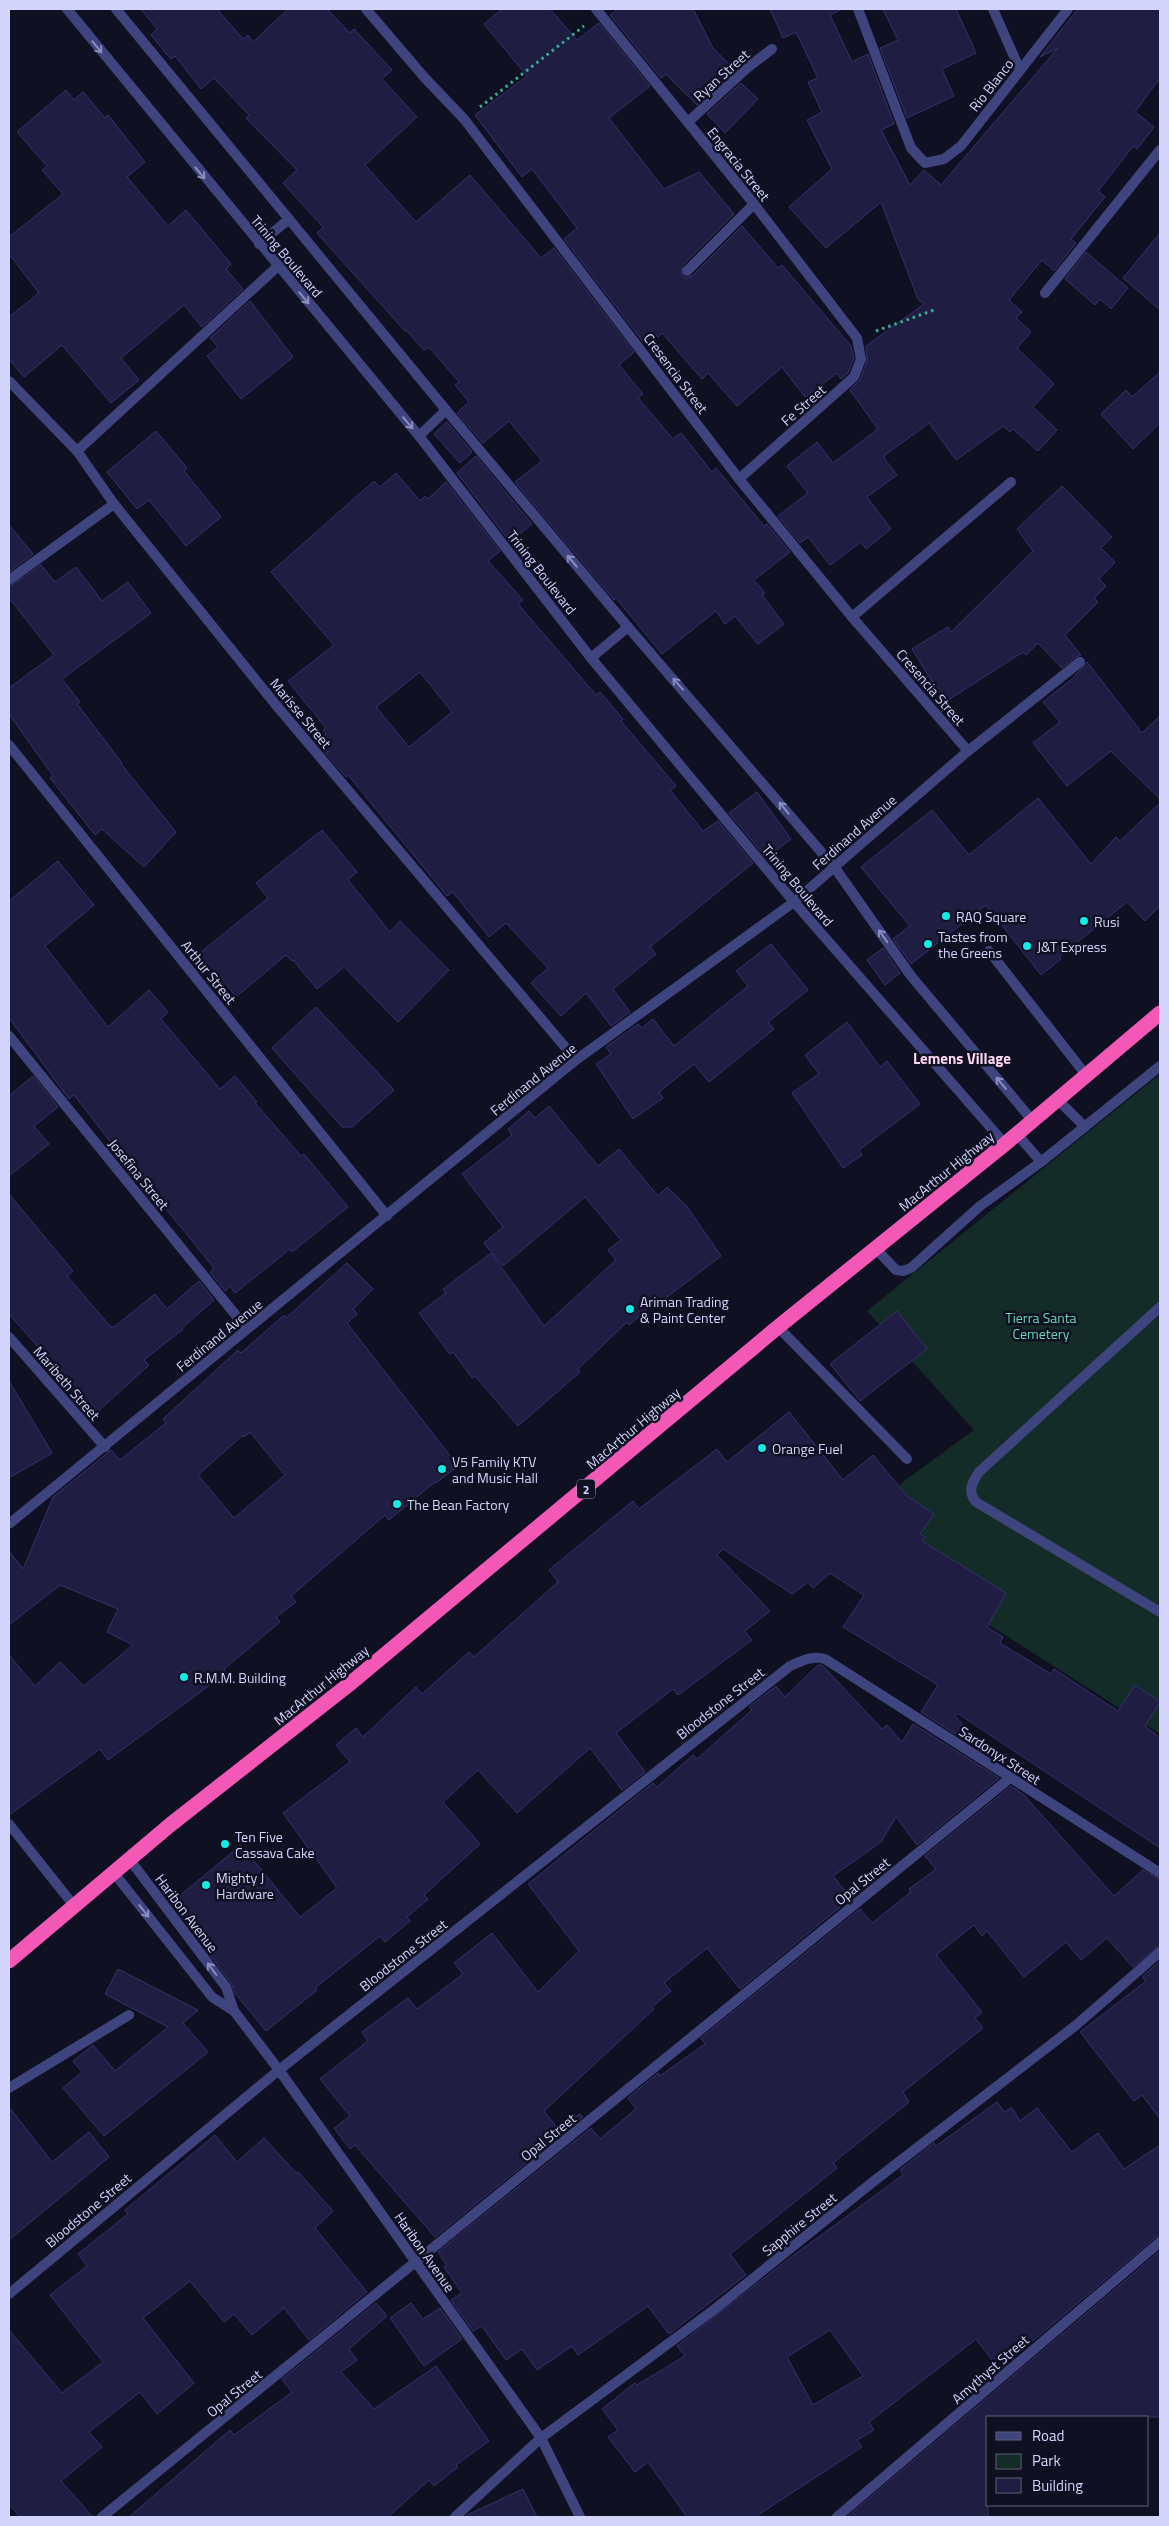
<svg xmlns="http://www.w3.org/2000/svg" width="1169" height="2526" font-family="'Titillium Web',sans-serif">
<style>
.green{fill:#132c28}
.building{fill:#201d42;stroke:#35316d;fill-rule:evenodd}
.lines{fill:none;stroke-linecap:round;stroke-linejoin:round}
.path{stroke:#37ad97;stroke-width:3;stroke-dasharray:2.5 4;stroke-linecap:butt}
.lane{stroke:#3e447e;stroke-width:10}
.street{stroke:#3e447e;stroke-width:10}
.highway{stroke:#f458b6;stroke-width:15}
.oneway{stroke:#898cbd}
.poi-dot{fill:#10ece6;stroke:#101023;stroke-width:2}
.labels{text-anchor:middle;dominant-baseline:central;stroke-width:5;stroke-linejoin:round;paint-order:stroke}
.shield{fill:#101023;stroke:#999abb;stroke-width:1}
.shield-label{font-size:12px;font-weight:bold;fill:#d4d5fc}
.street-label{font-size:14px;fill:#d4d5fc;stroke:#101023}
.poi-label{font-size:14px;fill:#d4d5fc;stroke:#101023;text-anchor:start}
.park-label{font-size:14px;fill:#65d7ac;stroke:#101023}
.neighbourhood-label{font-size:15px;font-weight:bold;fill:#fcd6f3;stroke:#101023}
</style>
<rect width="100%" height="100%" fill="#101023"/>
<path class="green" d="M1160,1074V1734L847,1534L904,1481L974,1430L867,1311Z"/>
<g class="building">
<path d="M141,9H217L243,39L248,35L253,42L288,9H327L350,33L354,29L392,70L382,79L417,117L365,165L416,222L470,175L541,258L554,248L634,352L619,365L643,394L638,398L673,439L681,433L712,472L716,468L764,526L767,524L790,552L754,580L765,593L762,595L784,624L758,644L735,616L725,624L716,611L662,654L616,598L614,600L515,482L542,461L509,421L483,443L457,413L469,402L455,385L459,382L429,347L424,350L406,330L405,331L317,233L323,227L283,183L297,170L246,118L249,115L214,78L201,89L175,56L171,59L151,35L157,29Z"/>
<path d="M502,9H550L577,40L599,23L650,86L609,118L664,189L699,172L734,214L682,266V275L686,278L692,276L742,226L778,268L782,265L851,346L854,358L848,373L841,379L837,373L805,397L782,367L737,406L708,373L702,379L662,333L658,337L655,334L644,343L564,239L577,228L532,169L522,177L475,115L527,76L484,24Z"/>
<path d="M618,9H693L713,48L730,65L727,68L731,73L697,105L666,74L661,78L610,15Z"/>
<path d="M770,9H842L830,15L852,62L868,54L894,124L881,130L910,185L924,170L941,185L1058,48L1040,57L1078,9H1160V78L1135,112L1154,127L1137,149L1133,146L1098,191L1105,197L1071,239L1076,243L1054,271L1042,260L1009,300L1022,312L1016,318L1031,332L1017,348L1054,384L1033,407L1057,430L1038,451L1013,429L1010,432L1003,426L956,460L929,423L885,455L884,458L897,475L867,497L891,529L866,549L861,542L830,565L808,537L800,543L778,516L808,493L787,466L817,442L833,463L878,429L850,390L860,380L867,361L866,346L924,304L918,299L881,202L826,248L789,207L832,169L807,120L822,112L808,82L818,78L796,32L783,38Z"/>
<path d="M883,9H956L976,53L942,69L954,96L907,118L880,48L898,40Z"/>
<path d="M741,83L758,99L725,133L707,114Z"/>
<path d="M66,90L74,100L83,92L105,118L108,115L145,162L127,177L168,226L186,210L231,264L226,269L243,289L202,327L184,305L121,358L139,380L111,403L62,345L24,377L9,359V317L39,293L9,254V237L63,194L42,170L47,166L17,132Z"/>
<path d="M1160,233V310L1123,278Z"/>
<path d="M1086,252L1128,288L1111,309L1100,299L1095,305L1065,279Z"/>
<path d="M250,301L293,357L241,399L207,356L218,347L210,338Z"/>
<path d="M1160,372V423L1133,449L1101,414L1126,390L1132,397Z"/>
<path d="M447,422L472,452L460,463L434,434Z"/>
<path d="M156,431L187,468L184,471L221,517L186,546L149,500L137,509L107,472Z"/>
<path d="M476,456L532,524L510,542L457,473Z"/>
<path d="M396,473L420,501L425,496L428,499L446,482L500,551L488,561L523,600L518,604L596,695L600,692L623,719L621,721L676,786L670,790L703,831L718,821L753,863L650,947L656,954L613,989L630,1012L611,1026L586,993L561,1016L531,983L548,968L506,923L489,937L453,892L447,896L348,775L346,777L316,742L326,734L323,730L326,728L288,681L334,645L271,572L374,481L380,487ZM420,672L452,712L409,747L376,707Z"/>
<path d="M1062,486L1112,537L1101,548L1115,562L1099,579L1106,586L1094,598L1098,602L1065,635L1081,655L1076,657L1062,668L1038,643L1026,655L1023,652L945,702L912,649L948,627L951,632L1033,551L1017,529Z"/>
<path d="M9,525L33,554L9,572Z"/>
<path d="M41,565L55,582L76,567L102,601L128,582L151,613L62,679L80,702L77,704L122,763L121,764L176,832L144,867L102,829L95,835L50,778L53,776L9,714V688L54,655L9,598V587Z"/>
<path d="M1087,662L1142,733L1160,716V799L1111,751L1067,786L1033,743L1060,722L1043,702L1072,679Z"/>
<path d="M757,792L791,839L770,855L767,851L763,854L729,813Z"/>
<path d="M1038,798L1091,864L1116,837L1120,841L1160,803V906L1145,921L1127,902L1059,957L1061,959L1041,975L986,905L911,964L893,939L910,926L861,867L932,810L969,855Z"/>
<path d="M322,830L357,872L348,880L390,932L400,921L449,970L398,1022L344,967L317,989L293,960L292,961L286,955L236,997L220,976L215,980L196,956L268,898L256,883Z"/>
<path d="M58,861L94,905L45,946L108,1027L149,990L168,1012L161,1019L220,1089L235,1076L257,1102L255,1103L301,1156L304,1154L348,1207L292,1252L290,1249L235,1293L230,1286L225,1291L210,1272L214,1268L163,1205L159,1209L140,1186L145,1182L116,1143L113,1145L74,1095L69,1099L9,1018V901Z"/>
<path d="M771,944L808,990L768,1022L774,1029L709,1082L694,1064L659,1092L663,1098L633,1119L596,1064L611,1054L606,1047L638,1024L642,1028L653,1019L674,1046L748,986L736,971Z"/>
<path d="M883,948L900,973L885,985L867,960Z"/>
<path d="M316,1007L394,1090L352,1127H342L272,1048Z"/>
<path d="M847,1022L880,1067L887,1061L920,1104L859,1150L862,1155L843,1168L792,1093L819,1074L805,1055Z"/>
<path d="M33,1076L58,1107L34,1126L49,1144L9,1176V1093L10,1095Z"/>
<path d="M549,1106L598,1166L619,1149L658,1196L667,1187L688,1208L721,1256L654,1307L652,1305L629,1325L627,1322L578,1369L580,1372L518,1426L475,1376L472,1378L453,1352L450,1354L419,1313L446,1293L443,1289L491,1253L544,1326L616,1260L608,1250L621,1240L585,1197L503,1266L484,1243L503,1227L462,1174L512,1135L508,1129L529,1111L535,1118Z"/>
<path d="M9,1194L73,1271L67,1276L110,1326L114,1327L155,1294L167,1309L199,1281L214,1300L182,1328L183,1329L144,1360L149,1365L95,1414L61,1376L63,1375L9,1314Z"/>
<path d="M347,1263L373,1289L353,1309L357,1314L347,1323L458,1466L436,1483L435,1482L389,1520L385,1515L291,1596L296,1602L276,1617L280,1622L224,1669L226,1673L108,1760L100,1749L9,1815V1655L35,1686L60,1662L84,1686L133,1645L107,1632L118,1609L60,1585L9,1625V1551L23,1569L53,1497L111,1450L120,1460L166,1423L163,1419L238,1350L241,1353L284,1315L286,1318ZM250,1432L285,1475L234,1518L198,1475L243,1435L244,1437Z"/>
<path d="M897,1311L927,1349L860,1401L830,1364Z"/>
<path d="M9,1381L52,1453L9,1478Z"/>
<path d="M789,1412L843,1480L873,1455L907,1496L934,1514L920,1534L925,1537L922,1541L1006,1593L987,1627L1003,1637L1000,1643L1051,1674L1054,1669L1118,1711L1135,1685L1160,1702L1145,1726L1160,1738V1848L957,1713L955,1716L991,1757L921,1712L938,1685L843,1627L864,1595L830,1573L813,1588L808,1582L792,1594L723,1549L717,1555L770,1611L745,1631L752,1640L678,1695L673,1689L616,1733L645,1772L622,1790L590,1748L517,1813L478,1770L443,1802L480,1844L424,1895L428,1899L407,1917L410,1921L385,1942L380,1936L315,1988L317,1990L266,2031L235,1993L231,1983L171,1903L241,1845L300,1917L337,1888L283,1813L350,1762L336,1745L356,1728L363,1737L416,1687L422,1694L469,1652L474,1657L558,1582L549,1570L633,1501L639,1509L717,1449L727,1462Z"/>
<path d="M818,1665H822L882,1729L887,1725L902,1742L913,1724L999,1778L917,1845L896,1817L881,1842L833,1876L851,1898L740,1989L707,1948L664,1983L671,1991L652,2007L654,2009L544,2111L558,2129L580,2114L583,2117L435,2237L355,2145L350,2149L334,2128L350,2116L320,2079L368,2041L362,2032L408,1998L417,2009L463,1974L454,1963L492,1933L538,1992L579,1951L528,1884L653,1783L657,1787L693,1755L697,1759L752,1710L749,1707L776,1686L785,1697Z"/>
<path d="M1011,1786L1023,1794L1114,1896L1143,1870L1160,1880V1945L1133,1967L1107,1938L1081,1960L1066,1942L1024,1977L987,1931L982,1936L974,1925L936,1955L982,2012L975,2018L983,2028L903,2092L909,2102L833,2163L837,2168L730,2254L746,2275L669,2334L648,2306L578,2355L572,2346L537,2370L522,2349L506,2360L482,2326L473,2331L451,2300L462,2293L444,2267L447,2266L438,2252L591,2128L600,2139L636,2109L628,2098L658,2073L660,2076L705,2044L701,2038L860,1909L872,1923L911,1892L909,1889L936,1869L925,1856Z"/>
<path d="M1160,1961V2119L1142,2095L1134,2101L1080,2032L1146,1981L1142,1977Z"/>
<path d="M118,1969L198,2010L183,2023L208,2052L104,2136L63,2088L82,2072L73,2061L93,2045L115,2071L168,2027L105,1994Z"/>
<path d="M997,2102L1004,2112L1012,2108L1020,2121L1037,2108L1072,2152L1098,2133L1124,2169L1160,2145V2235L1156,2237L1022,2350L1018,2344L992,2360L976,2339L869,2422L874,2430L857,2440L862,2447L755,2517H687L648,2462L635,2472L608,2437L618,2430L602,2409L635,2383L637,2385L685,2356L677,2346L786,2261L903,2175L900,2170L934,2143L936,2146ZM830,2330L863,2376L813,2405L787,2357Z"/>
<path d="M9,2107L52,2162L89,2132L109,2157L9,2240Z"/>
<path d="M215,2135L237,2162L264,2138L297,2174L298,2172L333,2211L315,2228L367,2292L309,2340L284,2308L252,2335L234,2314L224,2322L190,2281L143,2318L194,2383L157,2414L140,2392L89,2432L102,2447L61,2481L93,2517H20L9,2504V2330L62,2393L103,2362L50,2295L87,2266L78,2254L128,2214L125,2210Z"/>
<path d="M1160,2251V2417H988V2517H847Z"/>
<path d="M376,2303L387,2316L349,2349L357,2360L341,2372L374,2409L436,2366L489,2441L456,2465L458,2467L434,2486L429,2480L388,2517H129L230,2430L234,2435L292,2392L282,2379Z"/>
<path d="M411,2303L423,2319L440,2308L462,2339L424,2366L390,2318Z"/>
<path d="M523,2489L537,2517H465L467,2515Z"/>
</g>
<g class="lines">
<g class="path">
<path d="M480,107L584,26"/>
<path d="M876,331L934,310"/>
</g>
<g class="lane">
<path d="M989,951L1086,1075"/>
<path d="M1057,1099L1085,1127"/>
<path d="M1017,1134L1041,1162"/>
<path d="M876,1249L896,1270L903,1271L911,1268L980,1206L1041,1162L1160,1066"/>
<path d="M1160,1307L979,1472C972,1483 967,1491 976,1502L1160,1612"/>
<path d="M778,1327L907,1459"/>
<path d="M9,2088L129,2015"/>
</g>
<g class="street">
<path d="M67,9L419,436L591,658L794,902L1005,1144"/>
<path d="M116,9L446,410L628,627L835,868L911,976L1032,1120"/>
<path d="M366,9L424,77L464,119L739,479L852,617L968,751"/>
<path d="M596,9L754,204L857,338L861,359L854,377L739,479"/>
<path d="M858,9L911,148L925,163L944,159L961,146L1068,9"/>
<path d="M993,9L1020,70"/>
<path d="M688,122L747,68L772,49"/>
<path d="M259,244L289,219"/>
<path d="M687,271L754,204"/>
<path d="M1045,293L1160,150"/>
<path d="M9,381L77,451L114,504L276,705L576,1060"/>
<path d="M419,436L446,410"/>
<path d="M77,451L278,266"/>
<path d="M9,580L114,504"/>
<path d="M852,617L1011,482"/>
<path d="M591,658L628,627"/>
<path d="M9,745L387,1216"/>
<path d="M9,1036L247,1329"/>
<path d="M9,1337L105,1447"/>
<path d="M9,1524L576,1060L794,902L968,751L1080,662"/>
<path d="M9,1824L75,1907"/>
<path d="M130,1860L226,1987L234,2011L279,2070L541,2438L580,2517"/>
<path d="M114,1873L212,1997L234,2011"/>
<path d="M9,2294L279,2070L790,1666C801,1661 813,1655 825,1659L1160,1873"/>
<path d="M102,2517L1010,1778"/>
<path d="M455,2517L541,2438L715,2309L874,2181L1075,2026L1160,1952"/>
<path d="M837,2517L1160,2242"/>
</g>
<path class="highway" d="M9,1961L170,1825L352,1682L778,1327L1005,1144L1160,1013"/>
</g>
<defs><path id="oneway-shaft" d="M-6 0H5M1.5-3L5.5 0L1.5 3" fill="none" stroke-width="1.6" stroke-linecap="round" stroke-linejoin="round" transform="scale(1.25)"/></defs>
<g class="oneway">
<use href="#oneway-shaft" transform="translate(97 47) rotate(51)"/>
<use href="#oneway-shaft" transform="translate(200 173) rotate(50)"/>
<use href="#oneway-shaft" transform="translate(304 298) rotate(50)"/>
<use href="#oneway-shaft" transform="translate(408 423) rotate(50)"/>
<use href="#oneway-shaft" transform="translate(572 561) rotate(-130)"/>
<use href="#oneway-shaft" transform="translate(678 684) rotate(-131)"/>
<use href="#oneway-shaft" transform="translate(784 808) rotate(-130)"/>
<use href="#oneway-shaft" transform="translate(883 936) rotate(-125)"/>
<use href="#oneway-shaft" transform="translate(1001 1083) rotate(-130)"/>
<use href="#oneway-shaft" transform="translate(144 1911) rotate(52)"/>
<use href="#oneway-shaft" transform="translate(212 1969) rotate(-127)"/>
</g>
<g class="poi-dot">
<circle cx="946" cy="916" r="5"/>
<circle cx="1084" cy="921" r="5"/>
<circle cx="928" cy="944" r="5"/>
<circle cx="1027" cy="946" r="5"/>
<circle cx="630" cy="1309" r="5"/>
<circle cx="762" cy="1448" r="5"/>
<circle cx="442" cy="1469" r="5"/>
<circle cx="397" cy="1504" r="5"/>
<circle cx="184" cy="1677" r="5"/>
<circle cx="225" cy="1844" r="5"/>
<circle cx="206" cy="1885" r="5"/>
</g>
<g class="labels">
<rect class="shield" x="577" y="1479.5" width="18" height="19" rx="4"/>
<g class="shield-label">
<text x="586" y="1489">2</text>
</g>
<g class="street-label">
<text transform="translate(721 75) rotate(-42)">Ryan Street</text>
<text transform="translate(991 85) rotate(-52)">Rio Blanco</text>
<text transform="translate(739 164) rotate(51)">Engracia Street</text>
<text transform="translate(287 256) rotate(50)">Trining Boulevard</text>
<text transform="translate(676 373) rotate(53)">Cresencia Street</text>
<text transform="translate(803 405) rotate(-41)">Fe Street</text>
<text transform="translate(542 572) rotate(52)">Trining Boulevard</text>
<text transform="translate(931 687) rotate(49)">Cresencia Street</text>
<text transform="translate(301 713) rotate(50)">Marisse Street</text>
<text transform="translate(854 832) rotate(-41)">Ferdinand Avenue</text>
<text transform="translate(798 885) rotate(50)">Trining Boulevard</text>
<text transform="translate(209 972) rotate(51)">Arthur Street</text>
<text transform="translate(533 1079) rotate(-39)">Ferdinand Avenue</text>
<text transform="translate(946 1171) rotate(-39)">MacArthur Highway</text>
<text transform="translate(139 1174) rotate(51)">Josefina Street</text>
<text transform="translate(219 1335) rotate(-39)">Ferdinand Avenue</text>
<text transform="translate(67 1383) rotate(49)">Maribeth Street</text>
<text transform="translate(633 1428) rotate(-40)">MacArthur Highway</text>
<text transform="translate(321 1685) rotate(-39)">MacArthur Highway</text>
<text transform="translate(720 1703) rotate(-38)">Bloodstone Street</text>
<text transform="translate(1000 1755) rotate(33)">Sardonyx Street</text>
<text transform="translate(862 1881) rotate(-39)">Opal Street</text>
<text transform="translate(187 1913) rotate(53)">Haribon Avenue</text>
<text transform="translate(403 1955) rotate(-38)">Bloodstone Street</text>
<text transform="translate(548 2137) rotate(-39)">Opal Street</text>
<text transform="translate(88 2210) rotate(-40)">Bloodstone Street</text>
<text transform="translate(799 2224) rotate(-39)">Sapphire Street</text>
<text transform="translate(425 2252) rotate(55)">Haribon Avenue</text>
<text transform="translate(990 2369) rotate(-41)">Amythyst Street</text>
<text transform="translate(234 2393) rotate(-39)">Opal Street</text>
</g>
<g class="poi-label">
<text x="956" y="916">RAQ Square</text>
<text x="1094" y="921">Rusi</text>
<text x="938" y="936">Tastes from<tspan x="938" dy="16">the Greens</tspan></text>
<text x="1037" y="946">J&amp;T Express</text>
<text x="640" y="1301">Ariman Trading<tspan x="640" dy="16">&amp; Paint Center</tspan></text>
<text x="772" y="1448">Orange Fuel</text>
<text x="452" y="1461">V5 Family KTV<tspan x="452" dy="16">and Music Hall</tspan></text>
<text x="407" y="1504">The Bean Factory</text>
<text x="194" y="1677">R.M.M. Building</text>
<text x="235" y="1836">Ten Five<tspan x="235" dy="16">Cassava Cake</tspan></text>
<text x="216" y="1877">Mighty J<tspan x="216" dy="16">Hardware</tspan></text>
</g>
<g class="park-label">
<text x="1041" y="1317">Tierra Santa<tspan x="1041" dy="16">Cemetery</tspan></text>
</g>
<g class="neighbourhood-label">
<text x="962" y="1058">Lemens Village</text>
</g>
</g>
<rect width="1169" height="2526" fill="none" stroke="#d4d5fc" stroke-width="20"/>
<rect x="986" y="2416" width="162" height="90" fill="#101023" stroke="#5e5f7a"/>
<rect x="996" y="2432" width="25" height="8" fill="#3e447e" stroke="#5e5f7a"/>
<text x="1032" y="2441" font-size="15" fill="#d4d5fc">Road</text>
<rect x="996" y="2454" width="25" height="15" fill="#132c28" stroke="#5e5f7a"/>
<text x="1032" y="2466" font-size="15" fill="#d4d5fc">Park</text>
<rect x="996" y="2478" width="25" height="15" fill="#201d42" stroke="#5e5f7a"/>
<text x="1032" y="2491" font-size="15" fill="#d4d5fc">Building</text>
</svg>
